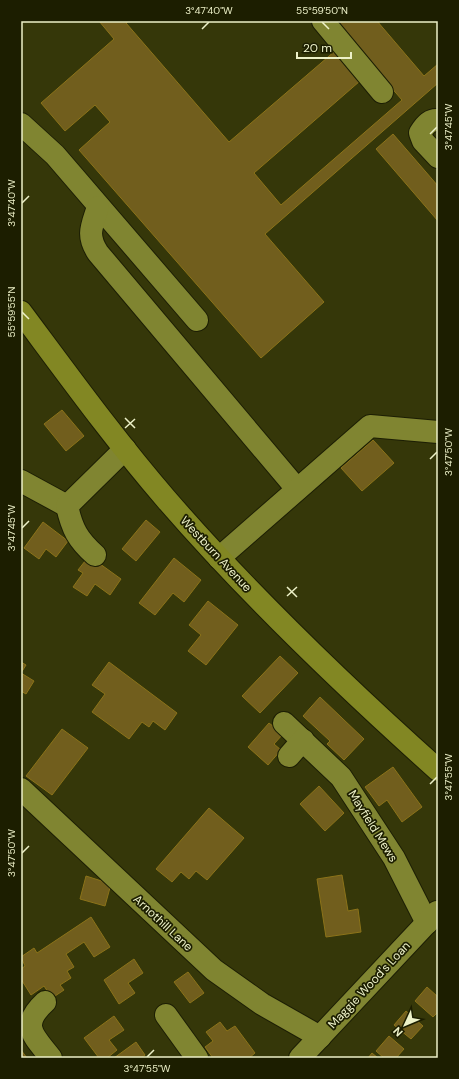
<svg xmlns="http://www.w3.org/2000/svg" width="459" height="1079" font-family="'DM Sans',sans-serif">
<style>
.building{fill:#715e1d;stroke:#8c7319}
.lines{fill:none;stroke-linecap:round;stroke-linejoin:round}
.minor-casing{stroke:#1c1e04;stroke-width:24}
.major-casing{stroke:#1c1e04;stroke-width:24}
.minor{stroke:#808531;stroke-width:22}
.major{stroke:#828723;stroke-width:22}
.ticks{fill:none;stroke:#edf1c8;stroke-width:1.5}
.labels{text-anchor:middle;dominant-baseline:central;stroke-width:3.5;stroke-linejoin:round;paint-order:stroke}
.street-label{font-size:12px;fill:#edf1c8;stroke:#1c1e00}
.neatline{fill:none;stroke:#edf1c8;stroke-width:1.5}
.ticks-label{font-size:10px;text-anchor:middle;fill:#edf1c8}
</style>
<rect width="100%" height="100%" fill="#353709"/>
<g class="building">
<path d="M99,21H129L126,23L229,142L335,51L360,81L254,173L281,205L402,100L334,21H377L424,76L438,64V83L265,234L324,302L261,358L79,150L110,122L95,105L65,131L41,103L114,39Z"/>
<path d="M393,134L438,186V221L376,149Z"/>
<path d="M62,410L84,436L66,451L44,424Z"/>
<path d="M373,440L394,463L362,491L341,468Z"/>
<path d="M146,520L160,532L136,561L122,549Z"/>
<path d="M43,522L68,541L56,557L46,549L39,559L24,548Z"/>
<path d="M89,556L121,579L110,595L95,584L87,596L73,587L83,573L78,570Z"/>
<path d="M174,558L201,580L184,602L173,593L155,615L139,603Z"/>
<path d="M208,601L238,625L206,665L188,651L201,635L189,625Z"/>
<path d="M280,656L298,673L260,713L242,696Z"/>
<path d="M21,662L26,665L21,673L34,681L26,694L21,691Z"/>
<path d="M109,662L177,713L165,730L153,721L149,727L142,722L129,739L92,712L105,694L92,685Z"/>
<path d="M320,697L364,739L344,760L327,744L330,741L303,716Z"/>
<path d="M269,723L283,734L274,744L281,750L268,765L248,747Z"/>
<path d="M62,729L88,748L52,795L26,776Z"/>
<path d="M393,767L422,807L402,822L387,800L379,806L365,787Z"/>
<path d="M319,786L344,813L325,831L300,804Z"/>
<path d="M209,808L244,838L207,880L196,871L189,879L181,872L172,882L156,869Z"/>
<path d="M342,875L348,911L358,909L361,932L326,937L317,879Z"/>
<path d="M86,876L111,884L105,906L80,899Z"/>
<path d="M91,917L110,947L94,957L84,942L66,954L74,967L67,971L71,978L60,985L64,990L52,998L44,986L31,995L21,979V969L25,966L21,957L34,948L37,953Z"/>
<path d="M134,959L143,973L128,983L135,993L119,1004L104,980Z"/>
<path d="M188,972L204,993L190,1003L174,982Z"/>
<path d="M427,987L438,997V1012L433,1017L415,1001Z"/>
<path d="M406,1011L423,1026L411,1039L394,1025Z"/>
<path d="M114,1016L124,1030L109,1040L117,1050L107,1058H99L84,1038Z"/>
<path d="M220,1022L227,1031L235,1026L255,1053L249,1058H213L205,1047L213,1041L206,1032Z"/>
<path d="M389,1036L404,1049L396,1058H384L376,1051Z"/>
<path d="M136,1042L145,1055L141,1058H114Z"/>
<path d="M21,1050L27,1058H21Z"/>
<path d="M372,1053L378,1058H368Z"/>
</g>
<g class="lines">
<defs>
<g id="minor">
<path d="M323,21L382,92"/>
<path d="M438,120C429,119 424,126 420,133L423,141L438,157"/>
<path d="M21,124L55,155L197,320"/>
<path d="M98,207C92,226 86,235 98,253L297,489"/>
<path d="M21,481L67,506"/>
<path d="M95,555C78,540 72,529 67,506L125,449"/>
<path d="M219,558L370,426L438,432"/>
<path d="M284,723L341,777L394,858L427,923"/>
<path d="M289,756L303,740"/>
<path d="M21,789L214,970L262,1004L320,1037"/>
<path d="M45,1002C19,1026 34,1036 51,1058"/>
<path d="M166,1015L197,1058"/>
<path d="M300,1058L437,912"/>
</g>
<path id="major" d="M21,312C68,375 115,440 166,499C250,596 343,685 438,770"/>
</defs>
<use href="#minor" class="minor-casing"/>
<use href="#major" class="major-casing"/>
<use href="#minor" class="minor"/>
<use href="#major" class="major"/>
</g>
<path class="ticks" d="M322,22L329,29M202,29L209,22M430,134L437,127M22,203L29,196M22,312L29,319M125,418L135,428M125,428L135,419M430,459L437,452M22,528L29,521M287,587L297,597M287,596L297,587M430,784L437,777M22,853L29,846M147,1057L154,1050"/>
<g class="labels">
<g class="street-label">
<text transform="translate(216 554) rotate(47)">Westburn Avenue</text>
<text transform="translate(373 826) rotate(58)">Mayfield Mews</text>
<text transform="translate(163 923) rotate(43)">Arnothill Lane</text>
<text transform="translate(369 985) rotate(-47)">Maggie Wood's Loan</text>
</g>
</g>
<rect width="459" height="1079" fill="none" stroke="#1c1e00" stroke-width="44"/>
<g transform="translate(405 1025) rotate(226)" stroke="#1c1e00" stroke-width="3" paint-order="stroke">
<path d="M0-3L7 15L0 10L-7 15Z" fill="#edf1c8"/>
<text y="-6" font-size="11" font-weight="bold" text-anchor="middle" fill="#edf1c8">N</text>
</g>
<path d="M297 52v6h54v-6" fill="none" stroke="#edf1c8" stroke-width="2"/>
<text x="303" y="52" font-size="12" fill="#edf1c8" stroke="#1c1e00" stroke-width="3" paint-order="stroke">20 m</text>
<rect x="22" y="22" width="415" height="1035" class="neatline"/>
<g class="ticks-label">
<text x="209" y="14">3°47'40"W</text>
<text x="322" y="14">55°59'50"N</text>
<text transform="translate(448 127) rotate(-90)" y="4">3°47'45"W</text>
<text transform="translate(11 203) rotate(-90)" y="4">3°47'40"W</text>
<text transform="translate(11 312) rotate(-90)" y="4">55°59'55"N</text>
<text transform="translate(448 452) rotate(-90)" y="4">3°47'50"W</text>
<text transform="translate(11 528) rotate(-90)" y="4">3°47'45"W</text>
<text transform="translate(448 777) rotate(-90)" y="4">3°47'55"W</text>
<text transform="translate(11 853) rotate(-90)" y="4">3°47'50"W</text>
<text x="147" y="1072">3°47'55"W</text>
</g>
</svg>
